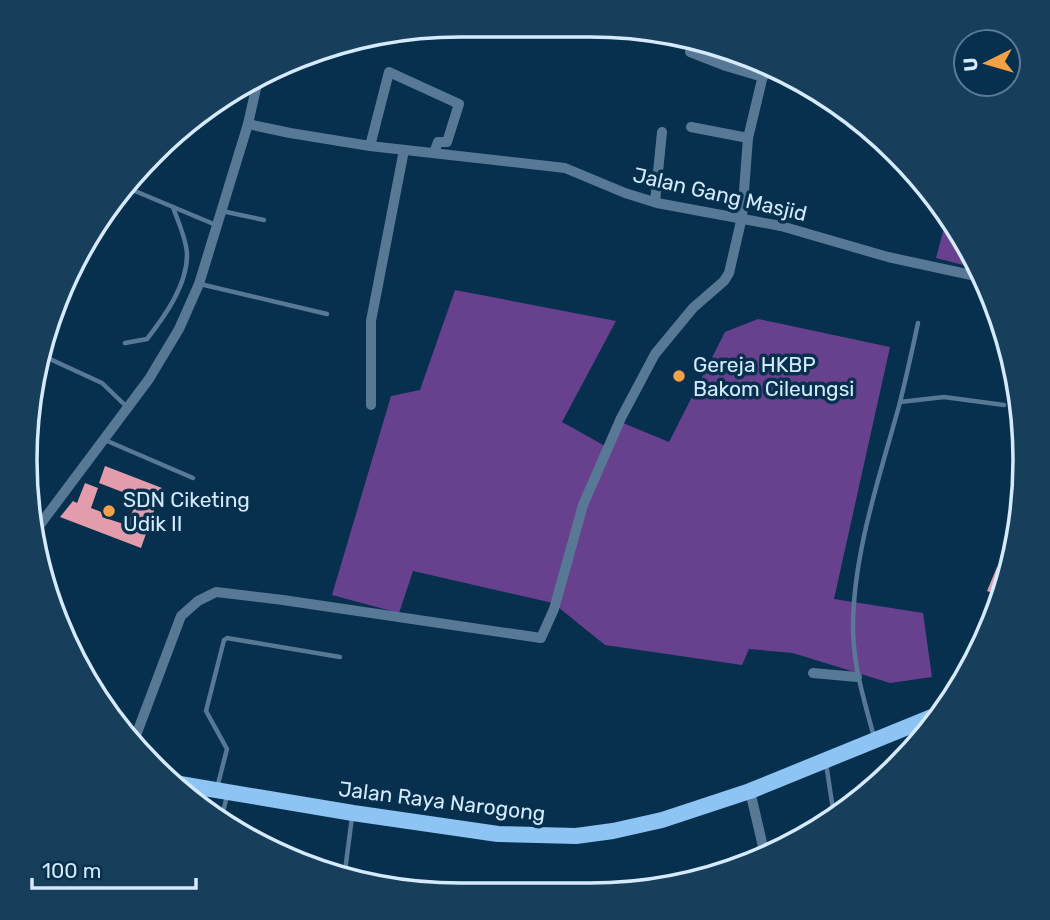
<svg xmlns="http://www.w3.org/2000/svg" width="1050" height="920" font-family="Rubik,sans-serif">
<style>
.green{fill:#68418e}
.building{fill:#e39cab}
.lines{fill:none;stroke-linecap:round;stroke-linejoin:round}
.service{stroke:#587996;stroke-width:4.5}
.minor{stroke:#587996;stroke-width:10}
.primary{stroke:#8dc4f4;stroke-width:16}
.poi-dot{fill:#f5a246;stroke:#06304d;stroke-width:2.5}
.labels{text-anchor:middle;dominant-baseline:central;stroke-width:7;stroke-linejoin:round;paint-order:stroke}
.street-label{font-size:21px;fill:#d5eafe;stroke:#06304d}
.poi-label{font-size:21px;fill:#d5eafe;stroke:#06304d;text-anchor:start}
.rim{fill:none;stroke:#d5eafe;stroke-width:3.5}
</style>
<rect width="100%" height="100%" fill="#06304d"/>
<g class="green">
<path d="M947,217L971,267L936,258Z"/>
<path d="M455,290L616,321L562,422L605,446L623,423L669,442L725,332L758,319L890,347L834,599L923,613L932,677L890,683L793,653L749,649L742,665L605,645L553,603L413,571L399,613L332,595L391,396L420,390Z"/>
</g>
<g class="building">
<path d="M105,466L162,488L141,548L60,517L73,501L77,503L85,483L98,488L91,508L104,513L102,517L127,525L138,498L99,483Z"/>
<path d="M997,567L1004,570L996,594L987,591Z"/>
</g>
<g class="lines">
<g class="service">
<path d="M123,186L216,225"/>
<path d="M129,188L137,171"/>
<path d="M222,211L264,220"/>
<path d="M200,284L327,314"/>
<path d="M125,343L147,339C165,316 187,285 187,255C187,240 178,222 173,207"/>
<path d="M39,354L102,383L127,407"/>
<path d="M900,402L944,397L1004,405"/>
<path d="M105,440L193,478"/>
<path d="M874,737C864,700 853,665 853,627C853,554 880,475 899,406C906,379 912,351 918,323"/>
<path d="M826,763L834,816"/>
<path d="M217,788L227,749L206,711L224,640L227,638L340,657"/>
<path d="M222,816L227,796"/>
<path d="M345,871L352,817"/>
</g>
<g class="minor">
<path d="M690,52L726,66L763,77"/>
<path d="M248,124L290,133L370,146L565,168L625,193L657,203L781,226L888,257L976,276"/>
<path d="M691,127L748,138"/>
<path d="M370,146L389,72L459,104L447,142H438L434,153"/>
<path d="M655,202L662,132"/>
<path d="M371,405V321L404,150"/>
<path d="M33,534L149,379L179,329L199,284L248,124L259,75"/>
<path d="M813,673L857,677"/>
<path d="M132,746L181,616L198,601L216,592L283,600L541,638L554,609L583,505L621,418L655,354L693,308L724,281L729,273L742,217L748,138L765,67"/>
<path d="M750,791L764,851"/>
</g>
<path class="primary" d="M180,784L353,813L498,834L576,836L613,831L662,820L750,791L932,717"/>
</g>
<g class="poi-dot">
<circle cx="679" cy="376" r="7"/>
<circle cx="109" cy="511" r="7"/>
</g>
<g class="labels">
<g class="street-label">
<text transform="translate(720 194) rotate(13)">Jalan Gang Masjid</text>
<text transform="translate(442 801) rotate(7)">Jalan Raya Narogong</text>
</g>
<g class="poi-label">
<text x="693" y="364">Gereja HKBP<tspan x="693" dy="24">Bakom Cileungsi</tspan></text>
<text x="123" y="499">SDN Ciketing<tspan x="123" dy="24">Udik II</tspan></text>
</g>
</g>
<path d="M0 0H1050V920H0ZM460 37H590A423 423 0 0 1 1013 460V460A423 423 0 0 1 590 883H460A423 423 0 0 1 37 460V460A423 423 0 0 1 460 37Z" fill="#173f5b" fill-rule="evenodd"/>
<path class="rim" d="M460 37H590A423 423 0 0 1 1013 460V460A423 423 0 0 1 590 883H460A423 423 0 0 1 37 460V460A423 423 0 0 1 460 37Z"/>
<g transform="translate(987 63) rotate(265)"><circle r="33" fill="#06304d" stroke="#597a94" stroke-width="2"/>
<path d="M0-5L12 26L0 18L-12 26Z" fill="#f5a246"/>
<text y="-10" font-size="19" font-weight="bold" text-anchor="middle" fill="#d5eafe">U</text>
</g>
<path d="M32 878v10h164v-10" fill="none" stroke="#d5eafe" stroke-width="3.5"/>
<text x="42" y="878" font-size="21" fill="#d5eafe" stroke="#06304d" stroke-width="5" paint-order="stroke">100 m</text>
</svg>
